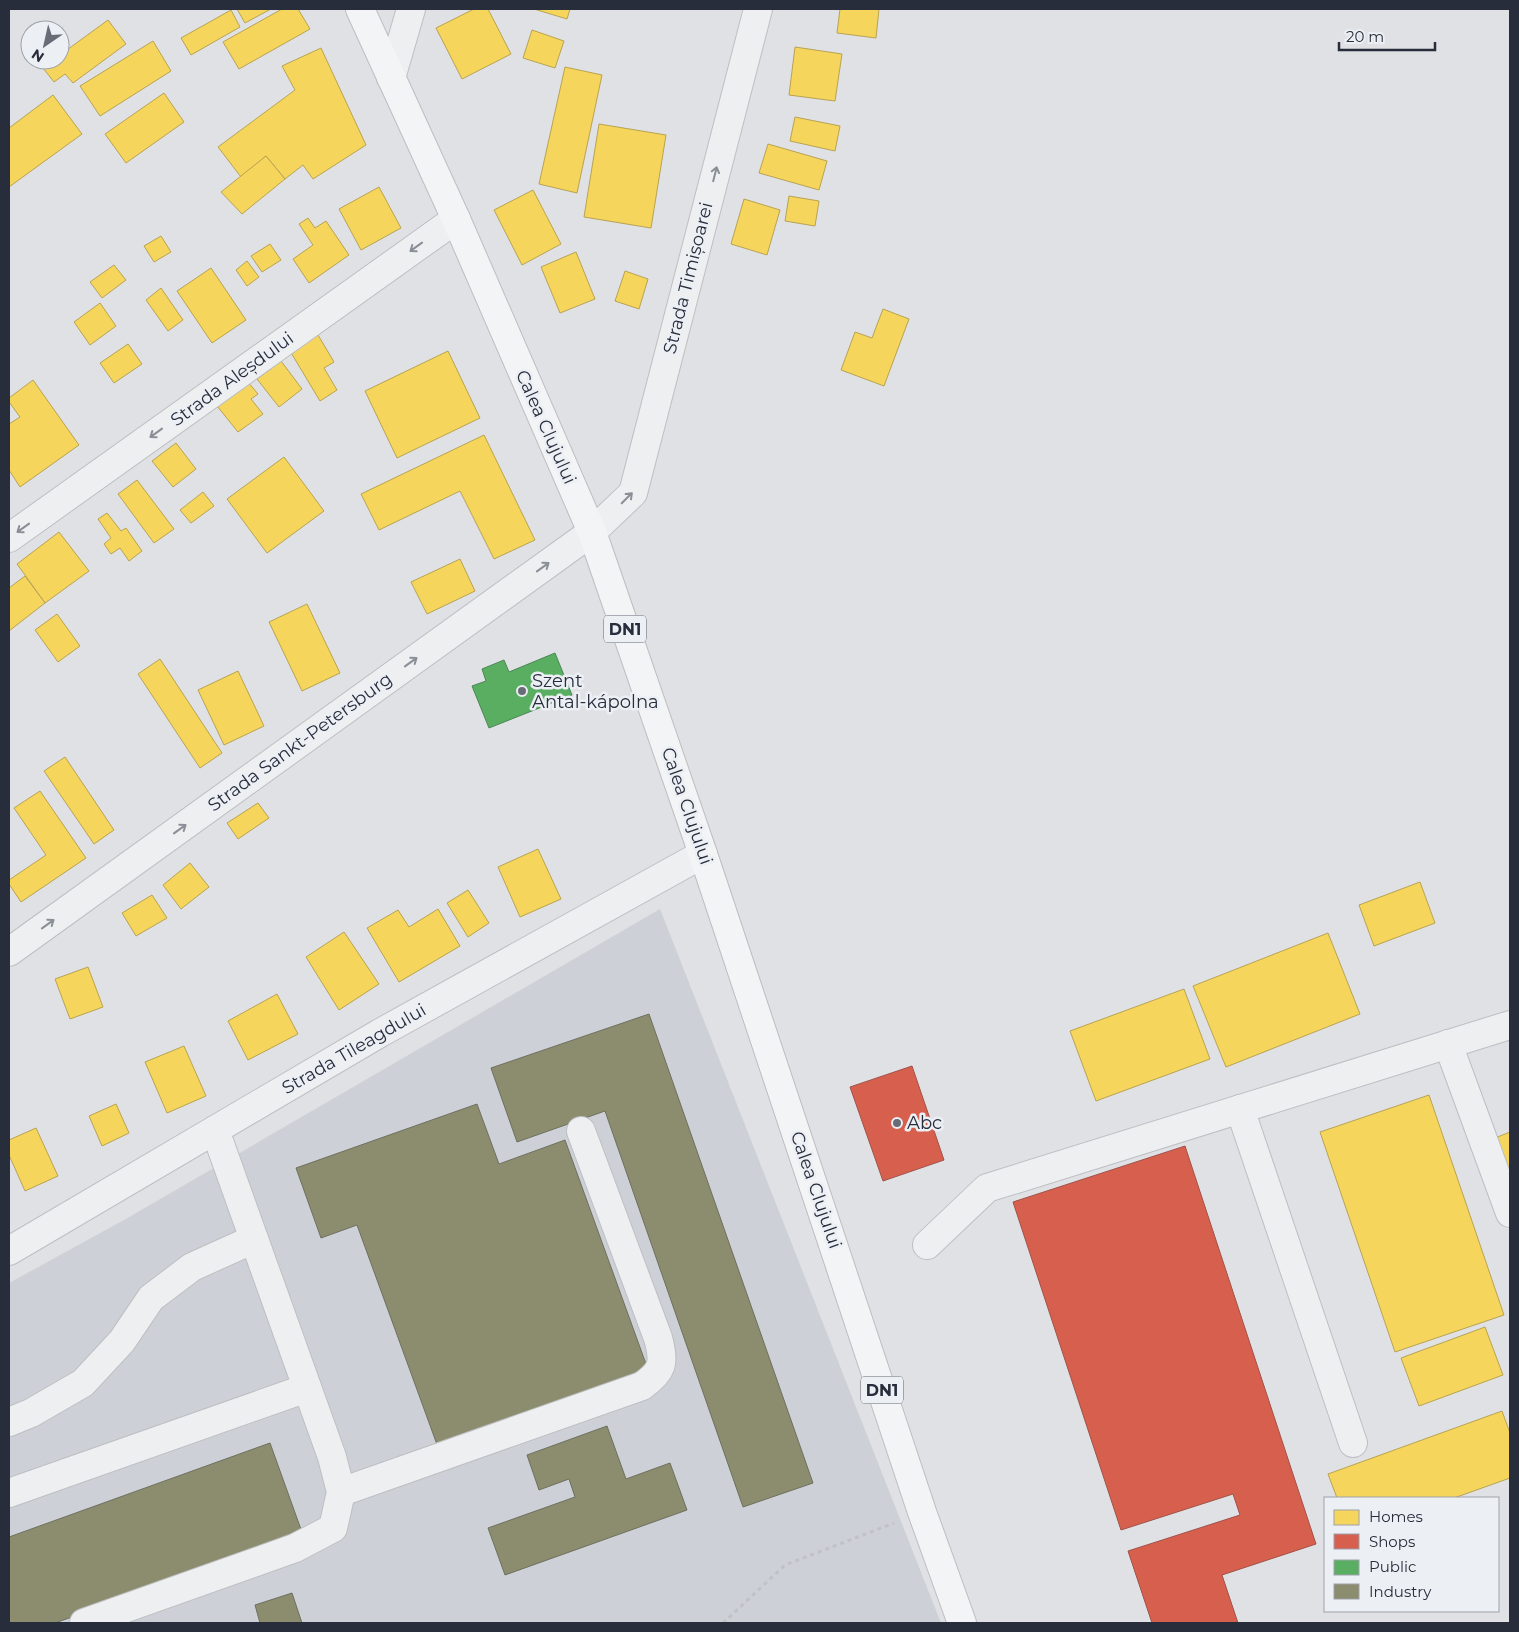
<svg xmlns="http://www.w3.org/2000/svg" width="1519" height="1632" font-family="Montserrat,sans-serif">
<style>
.built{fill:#cdd0d7}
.homes{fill:#f6d55c;stroke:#b8a352}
.shops{fill:#d6604d;stroke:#a25148}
.public{fill:#5aae61;stroke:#4b8756}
.industry{fill:#8c8c6e;stroke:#6e705f}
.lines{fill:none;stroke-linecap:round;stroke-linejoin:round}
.minor-casing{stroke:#bdbfc2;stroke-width:30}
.major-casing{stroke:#bcbec1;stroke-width:30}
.path{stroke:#c1c2c7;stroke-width:3;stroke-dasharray:4 4;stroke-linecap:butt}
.minor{stroke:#eeeff1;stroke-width:28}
.major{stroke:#f3f4f5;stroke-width:28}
.oneway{stroke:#8a8e96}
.poi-dot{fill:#676c76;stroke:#eceff4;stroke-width:2}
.labels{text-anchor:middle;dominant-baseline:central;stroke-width:5;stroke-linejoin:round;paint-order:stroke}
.shield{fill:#eceff4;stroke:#626772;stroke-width:1}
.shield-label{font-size:16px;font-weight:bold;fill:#272d3b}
.street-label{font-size:18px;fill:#272d3b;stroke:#eceff4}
.poi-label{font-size:18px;fill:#272d3b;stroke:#eceff4;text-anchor:start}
</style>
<rect width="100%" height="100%" fill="#dfe1e4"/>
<path class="built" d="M660,909L941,1623H9V1283L124,1220Z"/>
<g class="homes">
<path d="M237,9H271L245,23Z"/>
<path d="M282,9H298L310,29L239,69L223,42Z"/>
<path d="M474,9H488L511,54L462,79L436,28Z"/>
<path d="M534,9H570L567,19Z"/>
<path d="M840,9H879L876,38L837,33Z"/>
<path d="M231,10L240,27L191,55L181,38Z"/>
<path d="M108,20L126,44L73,83L65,74L54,82L43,68L53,60H60V55Z"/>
<path d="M532,30L564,41L555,68L523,58Z"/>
<path d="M153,41L171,71L100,116L80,86Z"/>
<path d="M795,47L842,54L835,101L789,95Z"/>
<path d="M321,48L366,145L313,179L303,165L285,179L266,156L241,177L218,147L295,90L282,66Z"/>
<path d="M565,67L602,75L577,193L539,184Z"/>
<path d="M164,93L184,122L126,163L105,134Z"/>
<path d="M53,95L82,134L9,187V128Z"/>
<path d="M795,117L840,126L835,151L790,141Z"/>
<path d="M599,124L666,135L651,228L584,217Z"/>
<path d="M768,144L827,161L819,190L759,173Z"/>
<path d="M266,156L285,179L242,214L221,192Z"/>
<path d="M379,187L401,228L361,250L339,209Z"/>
<path d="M533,190L561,244L522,265L494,210Z"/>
<path d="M789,196L819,201L815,226L785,221Z"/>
<path d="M744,199L780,210L767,255L731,244Z"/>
<path d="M308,218L315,228L326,221L349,255L309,283L293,259L313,245L299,224Z"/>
<path d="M161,236L171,252L154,262L144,246Z"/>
<path d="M270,244L281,260L262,272L251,256Z"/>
<path d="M576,252L595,299L560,313L541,267Z"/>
<path d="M247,261L259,277L247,286L236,270Z"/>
<path d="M114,265L126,280L102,298L90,282Z"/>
<path d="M211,268L246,320L212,343L177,291Z"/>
<path d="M625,271L648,279L639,309L615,301Z"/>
<path d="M161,288L183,320L168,331L146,300Z"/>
<path d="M100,303L116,326L90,345L74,322Z"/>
<path d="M883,309L909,319L884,386L841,370L855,332L872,338Z"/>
<path d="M318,335L334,362L324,368L337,390L320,401L290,351Z"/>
<path d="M128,344L142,364L114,383L100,363Z"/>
<path d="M448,351L480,418L397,458L365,391Z"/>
<path d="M281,361L302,389L279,407L257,379Z"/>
<path d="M33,380L79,445L20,487L9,470V424L20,417L9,402V398Z"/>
<path d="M248,382L258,394L251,399L263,414L238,432L217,406Z"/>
<path d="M484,435L535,540L494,559L460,491L379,530L361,494Z"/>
<path d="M176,443L196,469L173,487L152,461Z"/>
<path d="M284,457L324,511L267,553L227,499Z"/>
<path d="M137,480L174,529L154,543L118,494Z"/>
<path d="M203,492L214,506L191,523L180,510Z"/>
<path d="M107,513L121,531L126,528L142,551L129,561L120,548L111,554L104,544L111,538L98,519Z"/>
<path d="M59,532L89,571L45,603L17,564Z"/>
<path d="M460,559L475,591L427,614L411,582Z"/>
<path d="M25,576L45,603L9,631V588Z"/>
<path d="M307,604L340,673L302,691L269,622Z"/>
<path d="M57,614L80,646L58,662L35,630Z"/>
<path d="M160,659L222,753L200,768L138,674Z"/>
<path d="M238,671L264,726L224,745L198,690Z"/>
<path d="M65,757L114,830L94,844L44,771Z"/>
<path d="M40,791L86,858L21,902L9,884V880L46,855L14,808Z"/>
<path d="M258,803L269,818L238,839L227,823Z"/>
<path d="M538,849L561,899L520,917L498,867Z"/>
<path d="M190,863L209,887L181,909L163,885Z"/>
<path d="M1420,882L1435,923L1374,946L1359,905Z"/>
<path d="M468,890L489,923L468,937L447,903Z"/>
<path d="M152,895L167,918L136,936L122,913Z"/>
<path d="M438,909L460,946L399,982L367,928L398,910L409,927Z"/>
<path d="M344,932L379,984L339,1010L306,957Z"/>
<path d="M1328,933L1360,1014L1226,1067L1193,986Z"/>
<path d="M88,967L103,1007L70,1019L55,979Z"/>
<path d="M1184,989L1210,1059L1096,1101L1070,1031Z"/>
<path d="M277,994L298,1034L248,1060L228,1021Z"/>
<path d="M184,1046L206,1096L167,1113L145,1062Z"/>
<path d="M1429,1095L1504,1315L1395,1352L1320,1132Z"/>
<path d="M116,1104L129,1133L102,1146L89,1116Z"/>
<path d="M36,1128L58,1176L25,1191L9,1155V1140Z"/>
<path d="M1510,1132V1191L1490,1140Z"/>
<path d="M1485,1327L1503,1375L1419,1406L1401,1358Z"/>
<path d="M1502,1411L1510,1433V1478L1454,1498H1337L1328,1474Z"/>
</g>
<g class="shops">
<path d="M912,1066L944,1160L883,1181L850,1087Z"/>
<path d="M1185,1146L1316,1544L1222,1575L1238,1623H1152L1128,1551L1240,1515L1233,1494L1121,1530L1013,1202Z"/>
</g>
<path class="public" d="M555,653L572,695L489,728L472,686L486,681L482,669L504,660L509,672Z"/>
<g class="industry">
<path d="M649,1014L813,1483L743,1507L605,1111L517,1142L491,1068Z"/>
<path d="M477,1104L499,1164L565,1140L650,1375L439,1450L357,1225L321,1238L296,1168Z"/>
<path d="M607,1426L626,1479L670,1463L687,1510L505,1575L488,1528L575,1497L569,1479L539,1490L527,1455Z"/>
<path d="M270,1443L303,1535L55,1623H9V1537Z"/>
<path d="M292,1593L302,1623H260L255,1605Z"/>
</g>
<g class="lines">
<defs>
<g id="minor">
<path d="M391,78L411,9"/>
<path d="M9,538L456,219"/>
<path d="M9,952L592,532L633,493L758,9"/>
<path d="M1448,1044L1510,1213"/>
<path d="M1240,1109L1353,1443"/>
<path d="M927,1245L987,1188L1510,1025"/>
<path d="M9,1251L380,1033L703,854"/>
<path d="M9,1422L31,1413L83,1383L122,1341L151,1298L192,1267L254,1239"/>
<path d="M341,1492L642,1386C663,1371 665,1363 658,1338L581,1131"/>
<path d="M9,1493L307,1388"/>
<path d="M84,1623L295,1548L333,1528L341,1492L332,1457L215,1130"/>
</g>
<path id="major" d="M360,9L456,219L592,532L703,854L922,1512L962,1623"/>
</defs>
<use href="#minor" class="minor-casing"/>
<use href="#major" class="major-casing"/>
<path class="path" d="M723,1623L785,1565L894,1523"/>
<use href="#minor" class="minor"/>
<use href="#major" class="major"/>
</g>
<defs><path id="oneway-shaft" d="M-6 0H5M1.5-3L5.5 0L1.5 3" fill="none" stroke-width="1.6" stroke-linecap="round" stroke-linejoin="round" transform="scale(1.25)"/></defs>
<g class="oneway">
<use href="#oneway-shaft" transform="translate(715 174) rotate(-76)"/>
<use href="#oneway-shaft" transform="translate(416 247) rotate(144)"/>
<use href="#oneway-shaft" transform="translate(156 433) rotate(144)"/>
<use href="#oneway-shaft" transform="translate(627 498) rotate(-45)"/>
<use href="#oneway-shaft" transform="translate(23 528) rotate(144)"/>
<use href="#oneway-shaft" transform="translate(543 567) rotate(-36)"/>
<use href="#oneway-shaft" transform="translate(411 662) rotate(-36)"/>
<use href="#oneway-shaft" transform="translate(180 829) rotate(-36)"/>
<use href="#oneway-shaft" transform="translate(48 924) rotate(-36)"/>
</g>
<g class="poi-dot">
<circle cx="522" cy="691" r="5"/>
<circle cx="897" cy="1123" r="5"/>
</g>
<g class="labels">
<g class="shield">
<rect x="604" y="615.5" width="42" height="27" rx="4"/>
<rect x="861" y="1376.5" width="42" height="27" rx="4"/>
</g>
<g class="shield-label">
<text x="625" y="629">DN1</text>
<text x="882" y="1390">DN1</text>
</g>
<g class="street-label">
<text transform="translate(688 278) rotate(-76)">Strada Timișoarei</text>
<text transform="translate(232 379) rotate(-36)">Strada Aleșdului</text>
<text transform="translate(546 427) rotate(66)">Calea Clujului</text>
<text transform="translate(300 742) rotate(-36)">Strada Sankt-Petersburg</text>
<text transform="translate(687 806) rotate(71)">Calea Clujului</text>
<text transform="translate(354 1049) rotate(-30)">Strada Tileagdului</text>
<text transform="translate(816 1190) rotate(71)">Calea Clujului</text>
</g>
<g class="poi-label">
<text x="532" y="681">Szent<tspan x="532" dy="21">Antal-kápolna</tspan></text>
<text x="907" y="1123">Abc</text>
</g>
</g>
<rect width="1519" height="1632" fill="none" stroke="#272d3b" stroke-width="20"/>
<rect x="1324" y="1497" width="175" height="115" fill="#eceff4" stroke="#9da1aa"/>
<rect x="1334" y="1510" width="25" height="15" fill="#f6d55c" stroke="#9da1aa"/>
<text x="1369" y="1522" font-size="15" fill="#272d3b">Homes</text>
<rect x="1334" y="1534" width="25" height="15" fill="#d6604d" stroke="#9da1aa"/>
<text x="1369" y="1547" font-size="15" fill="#272d3b">Shops</text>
<rect x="1334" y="1560" width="25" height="15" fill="#5aae61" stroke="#9da1aa"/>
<text x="1369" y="1572" font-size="15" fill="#272d3b">Public</text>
<rect x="1334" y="1584" width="25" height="15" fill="#8c8c6e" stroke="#9da1aa"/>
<text x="1369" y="1597" font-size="15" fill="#272d3b">Industry</text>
<g transform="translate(45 45) rotate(214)"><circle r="24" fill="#eceff4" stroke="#9da1aa"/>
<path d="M0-4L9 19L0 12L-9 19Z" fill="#676c76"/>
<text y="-8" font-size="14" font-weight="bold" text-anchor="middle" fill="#272d3b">N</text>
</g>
<path d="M1339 42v8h96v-8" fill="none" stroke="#272d3b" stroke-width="2.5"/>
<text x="1346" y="42" font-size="15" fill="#272d3b" stroke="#eceff4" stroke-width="4" paint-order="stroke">20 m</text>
</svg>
